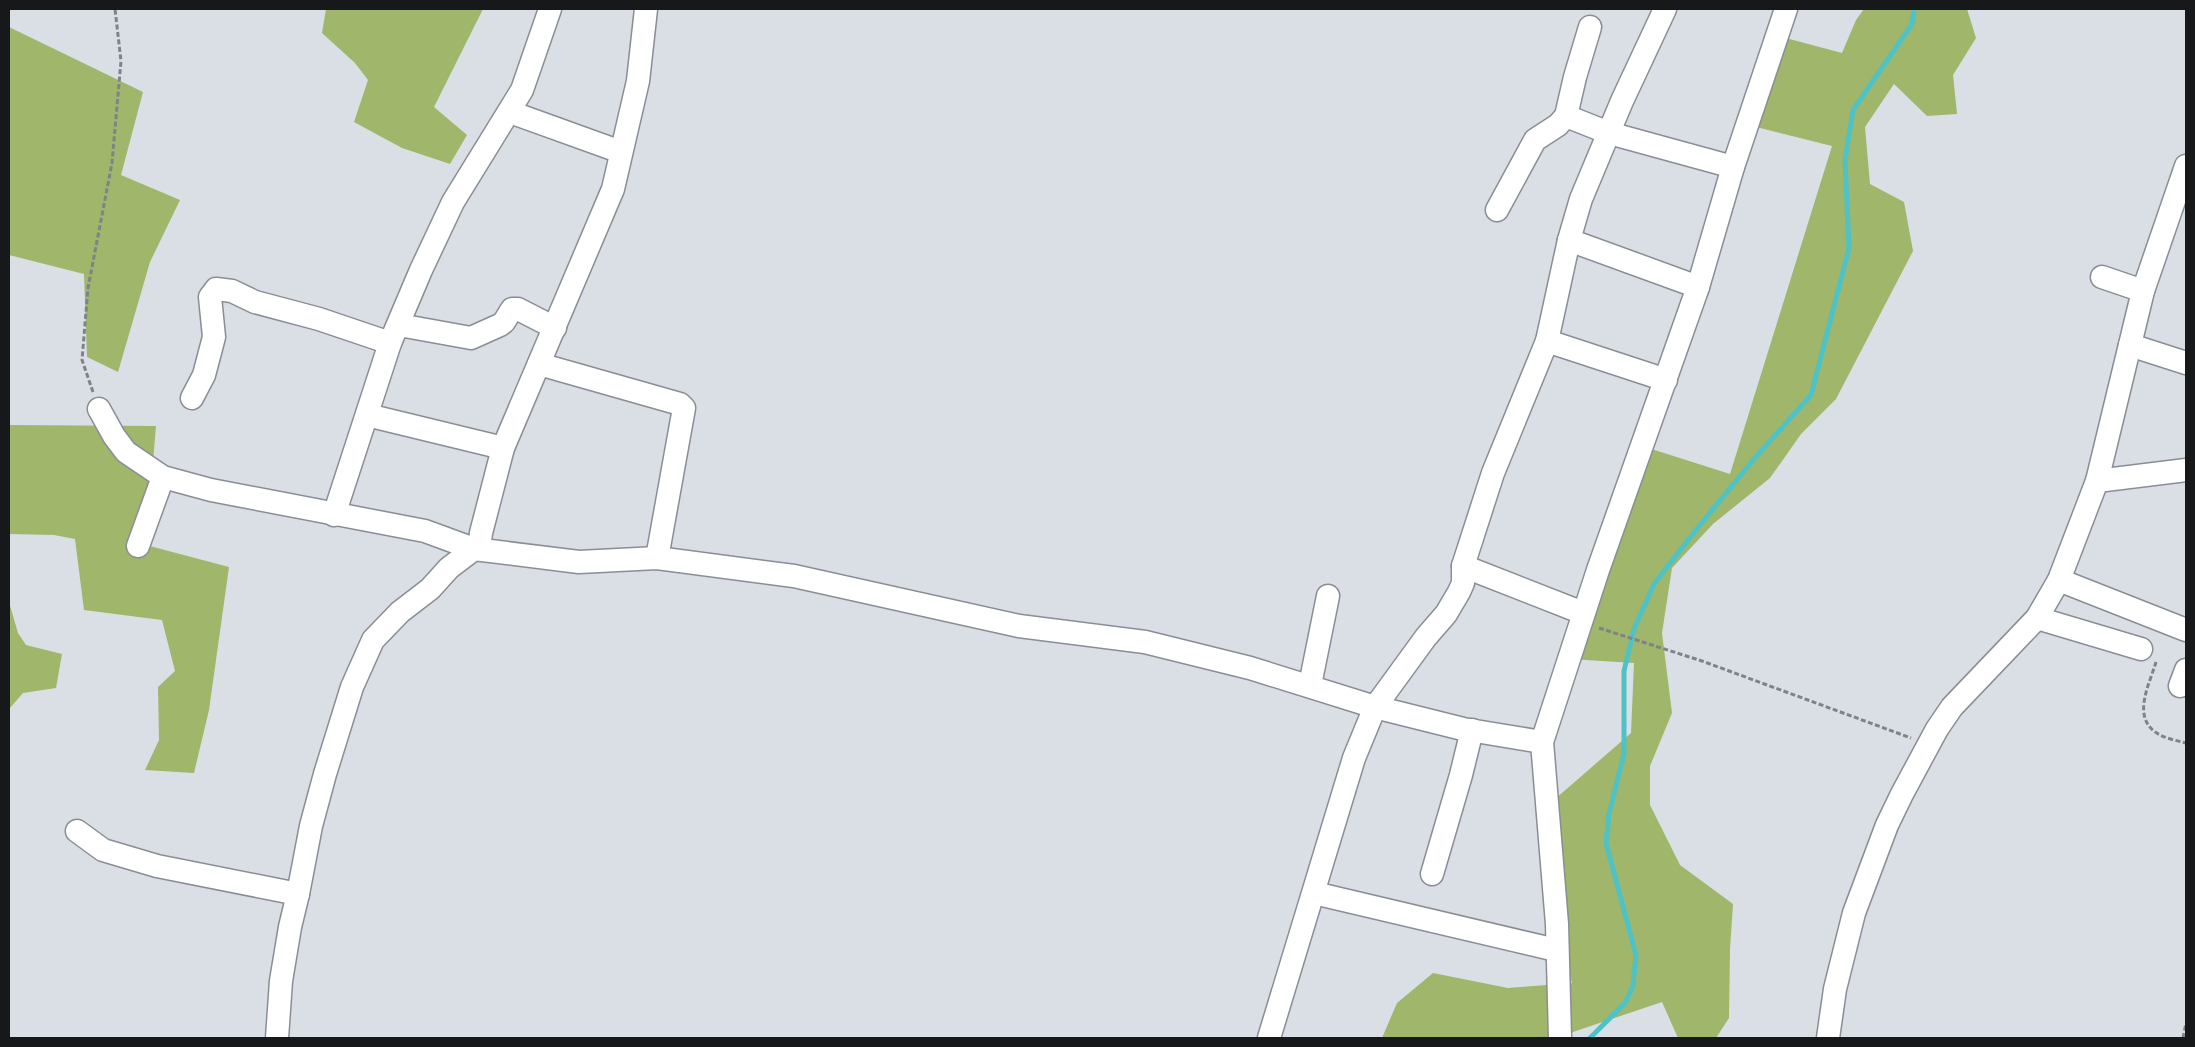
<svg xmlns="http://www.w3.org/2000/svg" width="2195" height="1047" font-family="'PT Serif',serif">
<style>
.forest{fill:#9fb66b}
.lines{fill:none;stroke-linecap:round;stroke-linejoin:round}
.stream{stroke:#4fc2c5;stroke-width:5}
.minor-casing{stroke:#898e95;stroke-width:25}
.path{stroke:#7f8387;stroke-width:3;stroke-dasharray:5 2.5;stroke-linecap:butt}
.minor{stroke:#fff;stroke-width:22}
</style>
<rect width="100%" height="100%" fill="#dadfe6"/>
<g class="forest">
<path d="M326,9H483L434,107L467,135L450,164L402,148L354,122L368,80L355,63L322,33Z"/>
<path d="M1864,9H1967L1976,38L1953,75L1957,114L1927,116L1894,84L1865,127L1870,184L1904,202L1913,251L1836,399L1801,434L1770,478L1713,524L1672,568L1662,633L1672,713L1650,766V805L1680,865L1733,904L1730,949L1729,1018L1716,1038H1678L1662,1002L1561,1036V1038H1382L1397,1003L1433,973L1508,988L1572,983L1557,924L1547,806L1631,733L1634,663L1570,659L1642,446L1730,474L1832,146L1752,126L1782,37L1842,53L1856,20Z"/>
<path d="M9,27L143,92L121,175L180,200L150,262L118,372L87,357L84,274L9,255Z"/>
<path d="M9,425L156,426L146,545L229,567L209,710L194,773L145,770L159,740L158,687L175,671L162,620L84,610L75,539L54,535L9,534Z"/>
<path d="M9,602L18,633L26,645L62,654L56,688L23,693L9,709Z"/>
</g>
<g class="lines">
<path class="stream" d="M1590,1038L1625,1003L1633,986L1636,955L1606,843L1609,814L1624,754V671L1634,629L1654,584L1695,531L1754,459L1811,395L1849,248L1845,160L1853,110L1912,24L1914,9"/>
<defs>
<g id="minor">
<path d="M510,112L621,152"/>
<path d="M1566,116L1575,77L1590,27"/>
<path d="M1497,210L1535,140L1558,125L1566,116L1609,133L1733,167"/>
<path d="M1569,240L1698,287"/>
<path d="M2102,277L2143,291"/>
<path d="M399,325L471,338L500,325L504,322L512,309H518L555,328"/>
<path d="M1547,341L1666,380"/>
<path d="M2130,345L2186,363"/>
<path d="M539,364L680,404L684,408L657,558"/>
<path d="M192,398L204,375L214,337L210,297L216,289L232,291L255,302L319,319L390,343"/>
<path d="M99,409L114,436L126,452L163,477L211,490L425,531L474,549"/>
<path d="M367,415L503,448"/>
<path d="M2097,481L2186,470"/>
<path d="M334,515L390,343L421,270L453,202L522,90L550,9"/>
<path d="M138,546L163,477"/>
<path d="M479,549L481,533L503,448L613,189L638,81L646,9"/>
<path d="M1463,566L1583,613"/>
<path d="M2059,580L2186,630"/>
<path d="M2037,618L2141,649"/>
<path d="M1310,685L1328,596"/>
<path d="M2180,686L2186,670"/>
<path d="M77,831L103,850L157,866L298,894"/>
<path d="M1432,874L1461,775L1472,730"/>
<path d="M1314,893L1556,950"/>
<path d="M277,1038L281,981L290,927L298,894L311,826L325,774L352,687L373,640L400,612L430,589L449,568L474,549L579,562L657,558L794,576L1019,626L1145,642L1250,668L1375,707L1463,729L1542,742"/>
<path d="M1269,1038L1354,758L1375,707L1426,637L1446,614L1459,592L1463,583V566L1493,473L1547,341L1569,240L1581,199L1622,101L1665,9"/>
<path d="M1560,1038L1557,924L1542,742L1598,570L1698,287L1733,167L1786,9"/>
<path d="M1828,1038L1835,989L1854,913L1887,825L1902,794L1937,729L1952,707L2037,618L2059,580L2097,481L2143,291L2186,166"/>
</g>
</defs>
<use href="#minor" class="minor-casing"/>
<g class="path">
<path d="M93,392L82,360L88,288L112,163L121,61L115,9"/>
<path d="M1599,628L1702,661L1911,738"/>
<path d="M2156,662C2149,686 2130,719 2160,735C2168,739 2178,741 2186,743"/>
<path d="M2183,1038L2186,1023"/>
</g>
<use href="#minor" class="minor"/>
</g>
<rect width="2195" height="1047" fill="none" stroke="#16181a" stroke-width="20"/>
</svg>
